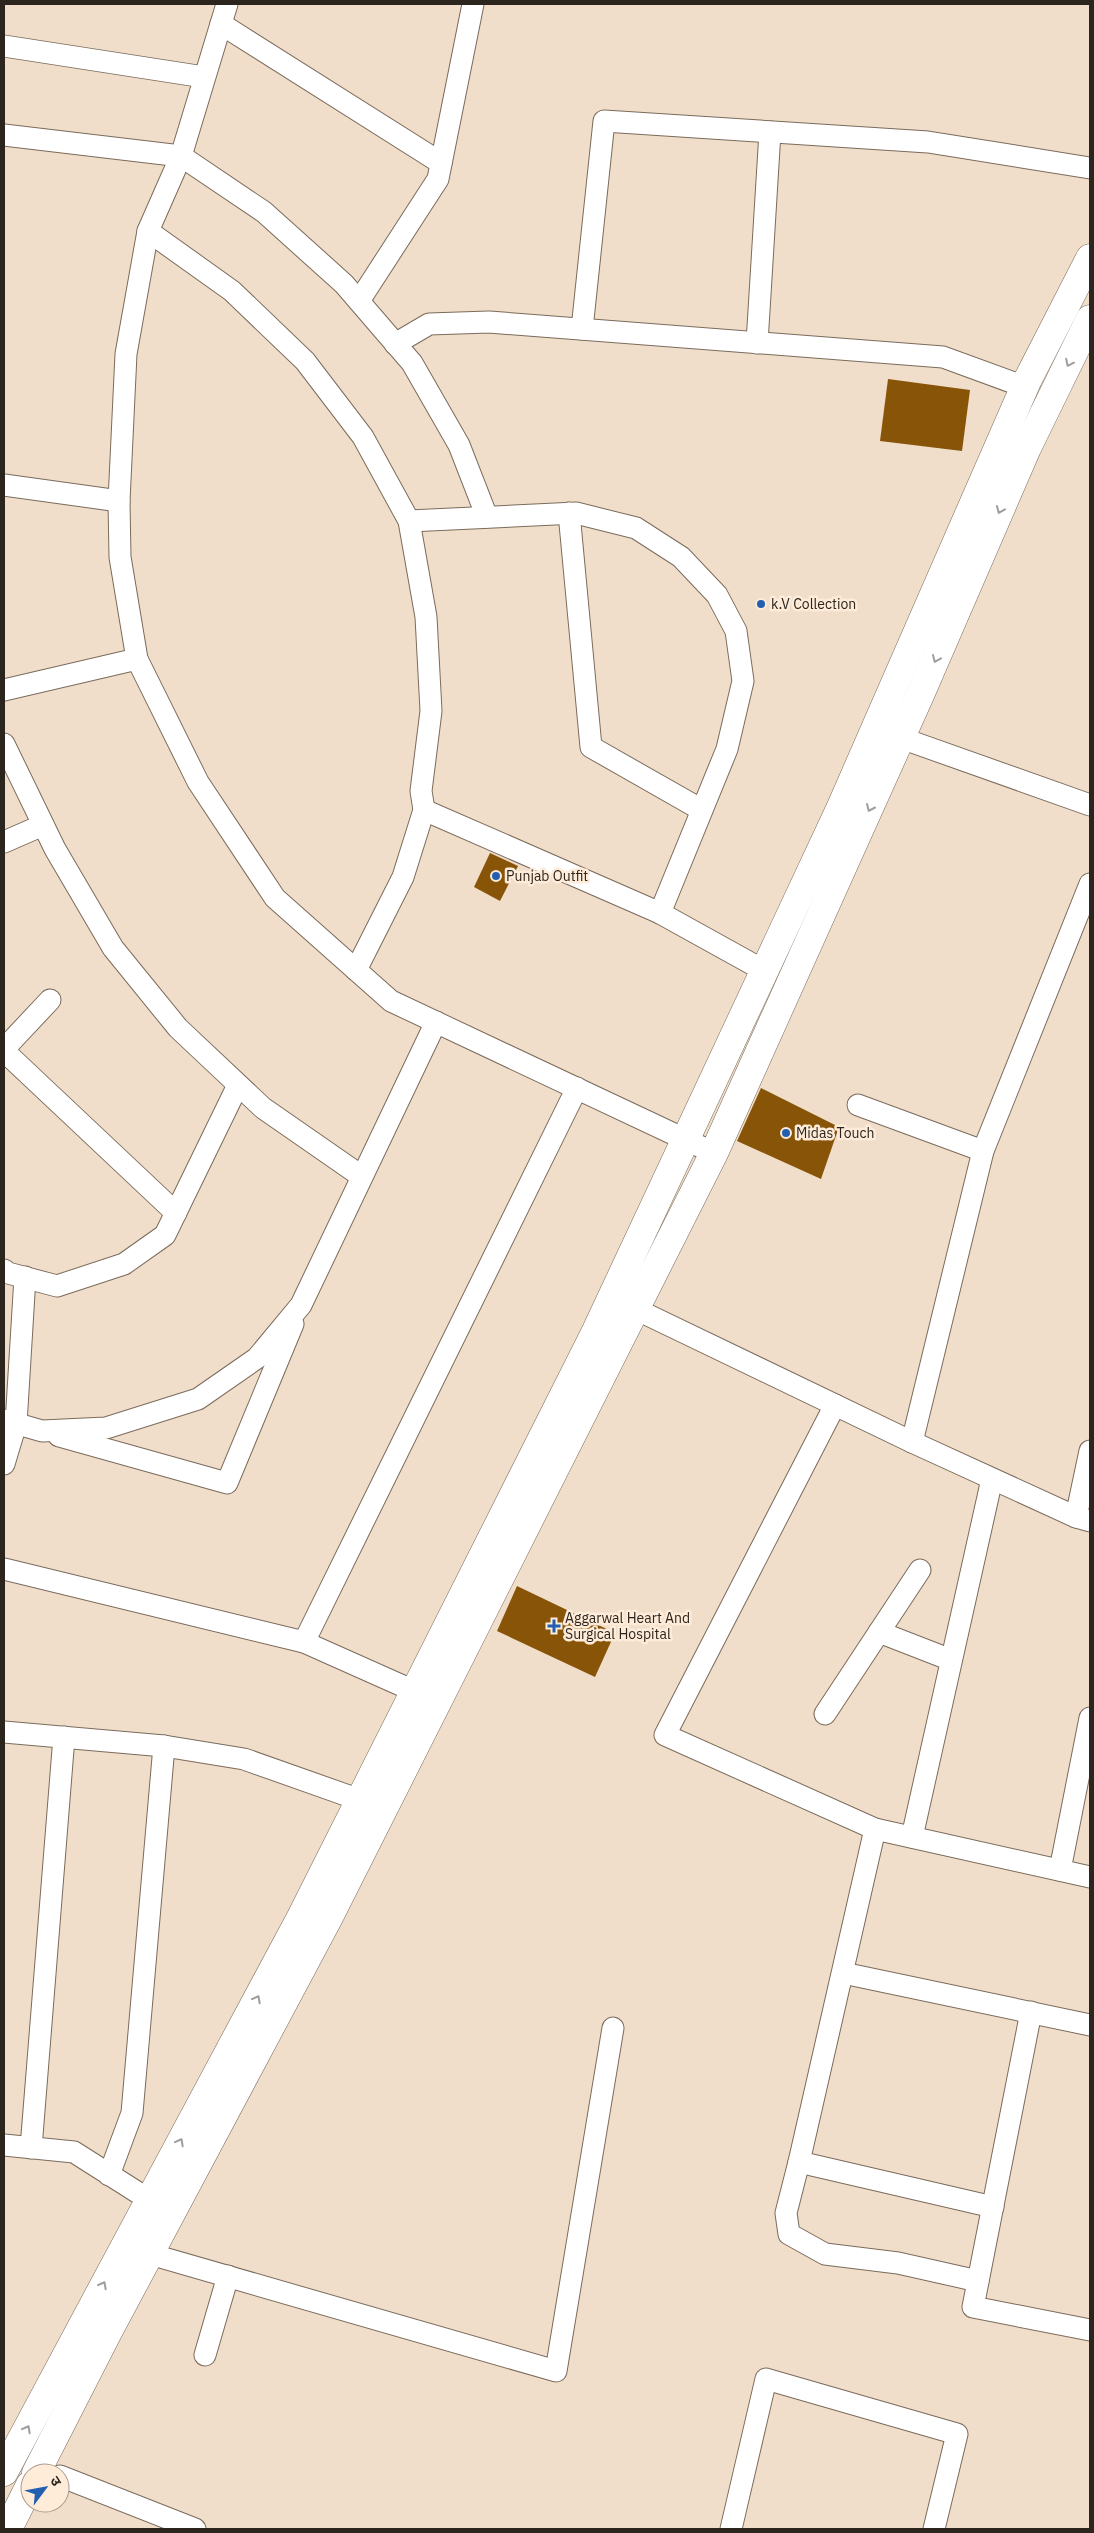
<svg xmlns="http://www.w3.org/2000/svg" width="1094" height="2533" font-family="'IBM Plex Sans','Noto Sans Devanagari',sans-serif">
<style>
.building{fill:#875408}
.lines{fill:none;stroke-linecap:round;stroke-linejoin:round}
.minor-casing{stroke:#7b6b5b;stroke-width:23}
.secondary-casing{stroke:#7b6b5b;stroke-width:29}
.minor{stroke:#fff;stroke-width:21}
.secondary{stroke:#fff;stroke-width:28}
.oneway{stroke:#a09d9a}
.poi-dot{fill:#235fb1;stroke:#feebd8;stroke-width:2}
.labels{text-anchor:middle;dominant-baseline:central;stroke-width:5;stroke-linejoin:round;paint-order:stroke}
.poi-label{font-size:14px;fill:#2b251e;stroke:#feebd8;text-anchor:start}
</style>
<rect width="100%" height="100%" fill="#f0decb"/>
<g class="building">
<path d="M888,379L970,390L962,451L880,441Z"/>
<path d="M490,853L518,866L500,901L474,887Z"/>
<path d="M761,1088L839,1127L821,1179L737,1141Z"/>
<path d="M517,1586L615,1633L595,1677L497,1631Z"/>
</g>
<g class="lines">
<defs>
<g id="minor">
<path d="M227,4L181,156L148,231L126,354L119,501L120,557L137,659L198,782L275,898L391,1001L714,1153"/>
<path d="M221,24L441,163"/>
<path d="M4,46L204,77"/>
<path d="M4,135L181,156L264,212L344,284L412,363L459,445L487,517"/>
<path d="M148,231L232,291L305,361L363,437L409,521L426,617L431,711L421,791L424,810L403,877L356,970"/>
<path d="M359,301L438,179L473,4"/>
<path d="M582,329L604,121L928,142L1090,168"/>
<path d="M757,343L770,132"/>
<path d="M395,344L429,324L489,322L943,357L1025,387"/>
<path d="M4,485L119,501"/>
<path d="M569,513L591,747L700,809"/>
<path d="M409,521L576,513L636,528L681,557L717,595L736,631L743,681L727,749L660,913"/>
<path d="M4,690L137,659"/>
<path d="M887,733L1090,805"/>
<path d="M4,744L55,849L113,948L178,1028L263,1108L361,1176"/>
<path d="M424,810L660,913L763,970"/>
<path d="M4,842L43,825"/>
<path d="M4,1049L50,1000"/>
<path d="M4,1051L176,1213"/>
<path d="M858,1105L983,1151"/>
<path d="M4,1270L8,1273L57,1286L124,1264L165,1235L238,1085"/>
<path d="M623,1303L912,1442L1076,1517L1090,1521"/>
<path d="M835,1405L665,1735L875,1829L1090,1877"/>
<path d="M4,1420L42,1431L106,1428L198,1399L257,1358L301,1305L436,1022"/>
<path d="M59,1436L227,1483L293,1324"/>
<path d="M912,1442L983,1151L1090,884"/>
<path d="M4,1464L16,1424L25,1277"/>
<path d="M1076,1517L1090,1451"/>
<path d="M4,1569L304,1642L414,1691"/>
<path d="M879,1632L951,1660"/>
<path d="M304,1642L577,1088"/>
<path d="M825,1714L920,1570"/>
<path d="M4,1732L164,1746L244,1759L360,1800"/>
<path d="M875,1829L799,2162L993,2207"/>
<path d="M912,1837L992,1479"/>
<path d="M1060,1870L1090,1718"/>
<path d="M843,1973L1090,2025"/>
<path d="M1031,2012L973,2307L1090,2330"/>
<path d="M4,2145L74,2152L162,2208"/>
<path d="M31,2148L64,1737"/>
<path d="M799,2162L786,2213L789,2234L825,2254L898,2263L978,2281"/>
<path d="M109,2175L132,2113L164,1746"/>
<path d="M136,2250L556,2371L613,2028"/>
<path d="M205,2355L228,2276"/>
<path d="M60,2476L195,2529"/>
<path d="M731,2529L766,2379L957,2434L934,2529"/>
</g>
<g id="secondary">
<path d="M4,2472L301,1917L596,1331L840,809L1028,379L1090,258"/>
<path d="M36,2473L108,2332L329,1917L714,1153L920,695L1027,448L1090,319"/>
<path d="M8,2529L30,2485"/>
</g>
</defs>
<use href="#minor" class="minor-casing"/>
<use href="#secondary" class="secondary-casing"/>
<use href="#minor" class="minor"/>
<use href="#secondary" class="secondary"/>
</g>
<defs><path id="oneway-chevron" d="M-2-3.5L2.5 0L-2 3.5" fill="none" stroke-width="1.6" stroke-linecap="round" stroke-linejoin="round" transform="scale(1.25)"/></defs>
<g class="oneway">
<use href="#oneway-chevron" transform="translate(1069 363) rotate(116)"/>
<use href="#oneway-chevron" transform="translate(1000 510) rotate(113)"/>
<use href="#oneway-chevron" transform="translate(936 659) rotate(113)"/>
<use href="#oneway-chevron" transform="translate(870 808) rotate(114)"/>
<use href="#oneway-chevron" transform="translate(257 1999) rotate(-62)"/>
<use href="#oneway-chevron" transform="translate(180 2142) rotate(-62)"/>
<use href="#oneway-chevron" transform="translate(103 2285) rotate(-62)"/>
<use href="#oneway-chevron" transform="translate(27 2429) rotate(-62)"/>
</g>
<g class="poi-dot">
<circle cx="761" cy="604" r="5"/>
<circle cx="496" cy="876" r="5"/>
<circle cx="786" cy="1133" r="5"/>
<path d="M551.5 1618.5h5v5h5v5h-5v5h-5v-5h-5v-5h5z"/>
</g>
<g class="labels">
<g class="poi-label">
<text x="771" y="604">k.V Collection</text>
<text x="506" y="876">Punjab Outfit</text>
<text x="796" y="1133">Midas Touch</text>
<text x="565" y="1618">Aggarwal Heart And<tspan x="565" dy="16">Surgical Hospital</tspan></text>
</g>
</g>
<rect width="1094" height="2533" fill="none" stroke="#2b251e" stroke-width="10"/>
<g transform="translate(45 2488) rotate(58)"><circle r="24" fill="#feebd8" stroke="#aa9c8e"/>
<path d="M0-4L9 19L0 12L-9 19Z" fill="#235fb1"/>
<text y="-8" font-size="14" font-weight="bold" text-anchor="middle" fill="#2b251e">उ</text>
</g>
</svg>
